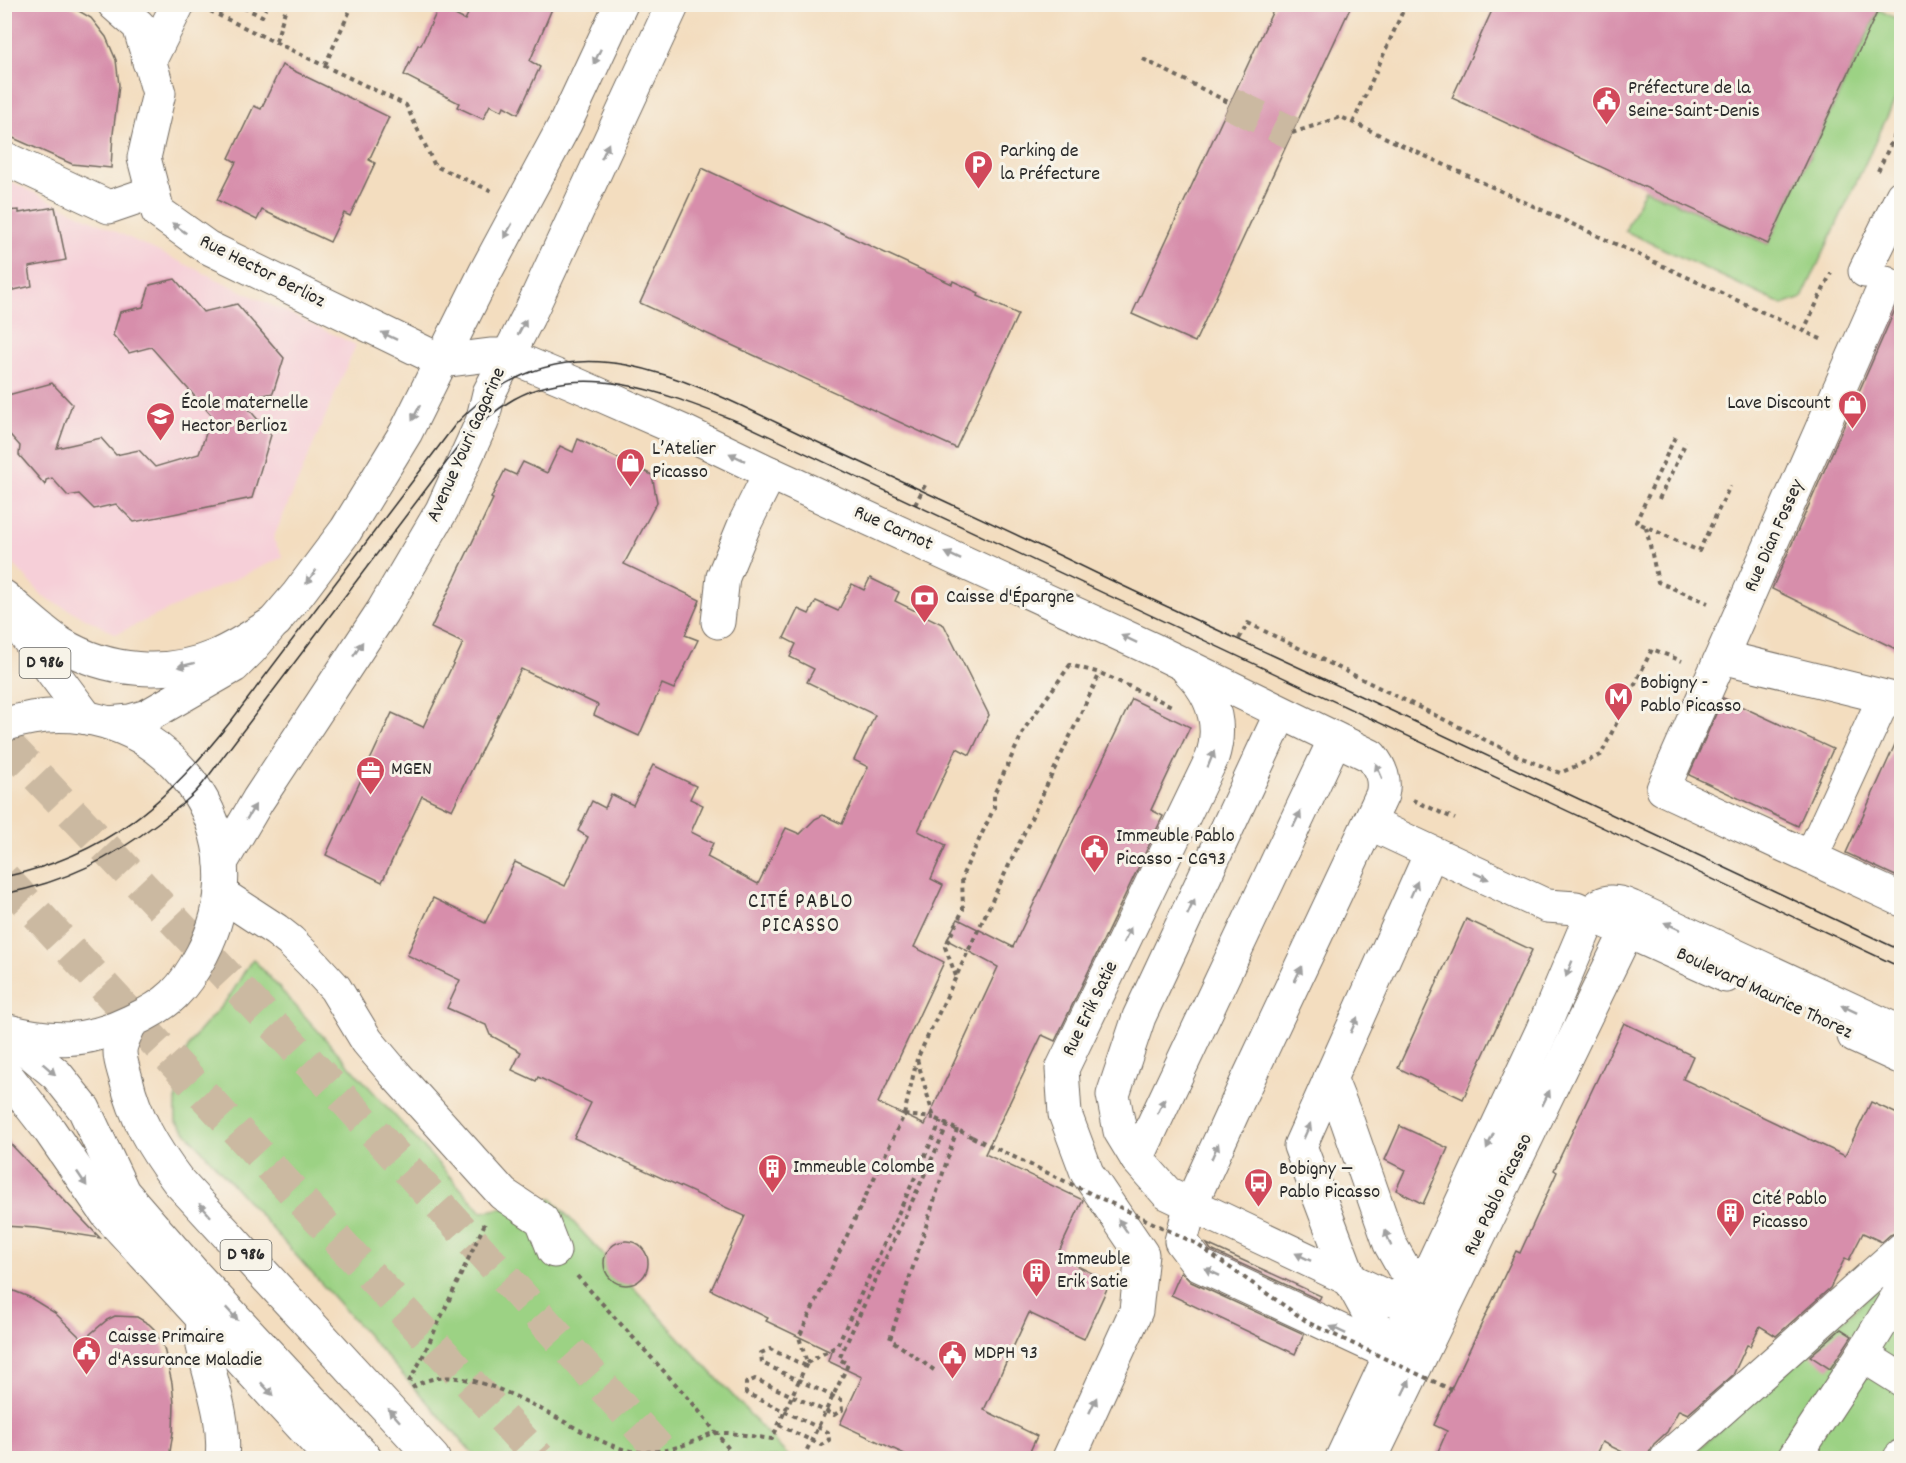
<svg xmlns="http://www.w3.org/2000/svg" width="1906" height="1463" font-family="Dekko,sans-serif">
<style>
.built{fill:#f6cfd8}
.green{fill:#9cd284;stroke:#647e58;stroke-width:1.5}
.building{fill:#d78eab}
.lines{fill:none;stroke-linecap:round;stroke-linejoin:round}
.minor-tunnel{stroke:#cbb9a1;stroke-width:33;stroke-dasharray:33 16;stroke-linecap:butt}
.highway-tunnel{stroke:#cbb9a1;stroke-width:33;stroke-dasharray:33 16;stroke-linecap:butt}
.minor-casing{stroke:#71695f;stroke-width:35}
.major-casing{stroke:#71695f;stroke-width:35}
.path{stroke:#71695f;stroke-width:4;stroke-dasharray:4.5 4.5;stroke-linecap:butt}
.minor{stroke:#fff;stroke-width:33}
.major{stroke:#fff;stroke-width:33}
.tram{stroke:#2b2b2b;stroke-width:1.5}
.path-bridge{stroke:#71695f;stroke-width:4;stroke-dasharray:4.5 4.5;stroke-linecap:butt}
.oneway{fill:#a0a0a0}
.labels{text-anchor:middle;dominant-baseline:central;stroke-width:6;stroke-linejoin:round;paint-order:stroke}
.shield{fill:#f7f3e8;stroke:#686764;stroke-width:1.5}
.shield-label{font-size:18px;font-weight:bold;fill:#2b2b2b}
.poi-label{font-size:20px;fill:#2b2b2b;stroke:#f7f3e8;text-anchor:start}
.street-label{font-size:20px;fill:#2b2b2b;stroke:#f7f3e8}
.neighbourhood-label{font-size:21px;letter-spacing:1.5px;fill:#2b2b2b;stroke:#f7f3e8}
</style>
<rect width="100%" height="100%" fill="#f7f3e8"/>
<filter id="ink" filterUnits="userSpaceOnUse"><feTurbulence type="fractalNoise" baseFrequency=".0167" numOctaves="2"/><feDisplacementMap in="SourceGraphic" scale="12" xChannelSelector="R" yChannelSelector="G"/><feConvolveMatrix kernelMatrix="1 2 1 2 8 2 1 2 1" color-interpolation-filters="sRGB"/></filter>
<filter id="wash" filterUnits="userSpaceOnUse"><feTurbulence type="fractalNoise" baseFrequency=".008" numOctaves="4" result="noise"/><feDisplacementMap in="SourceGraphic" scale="24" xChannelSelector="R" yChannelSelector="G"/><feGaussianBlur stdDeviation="1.35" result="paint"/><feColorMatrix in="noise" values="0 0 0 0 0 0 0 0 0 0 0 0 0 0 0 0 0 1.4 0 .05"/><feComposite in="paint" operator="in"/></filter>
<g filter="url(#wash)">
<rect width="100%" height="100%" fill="#f3ddbf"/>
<path class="built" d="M5,179L356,345L273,539L283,557L116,634L44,597L5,555Z"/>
<g class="green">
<path d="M1879,10L1901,21V87L1802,298L1783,305L1625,231L1645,189L1768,244Z"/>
<path d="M253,959L482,1212L552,1199L790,1458H477L176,1121C175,1093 177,1060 195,1036C205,1023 218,1011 228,998C238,985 243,971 253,959Z"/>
<path d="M1901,1268V1458H1688Z"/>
</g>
<g id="blocks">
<g class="building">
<path d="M4,4H67L91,18L106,37L116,60L119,85L113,134L111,168L72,164L4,134Z"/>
<path d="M473,4H554L530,61L540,67L518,114L504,106L502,111L490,105L483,119L457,107L459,103L404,75L418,45H421L439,7L465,20Z"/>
<path d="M1276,4H1352L1195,342L1132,314Z"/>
<path d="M1495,4H1881L1768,244L1452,98Z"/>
<path d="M282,65L389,117L369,160L375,163L350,216L344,213L330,242L262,210L257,220L217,200L236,162L229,158L254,106L261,109Z"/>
<path d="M702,168L952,284L953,281L979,293L978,296L1018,314L956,448L640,303Z"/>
<path d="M55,207L66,260L29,267L32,286L5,292V211L19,210V213Z"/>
<path d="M175,279L203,312L237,304L284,358L273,393L241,400L271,435L252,498L134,522L116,504L94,509L79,494L68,496L52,478L46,480L45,485L19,455L20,446L4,428V396L52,383L72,404L57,448L101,438L116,455L139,450L155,467L199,454L212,416L151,347L129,353L113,335L120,312L143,307L150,285Z"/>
<path d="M1902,294V652L1772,589Z"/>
<path d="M578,439L652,475L657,502L624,564L700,600L685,635L698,640L674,689L662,684L639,736L594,715L598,705L521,669L452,810L422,796L382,882L326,855L392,713L423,727L463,643L431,628L493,499L491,498L505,470L516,475L523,462L547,473L560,446L573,452Z"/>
<path d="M870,578L899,592L895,601L944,625L989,715L970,755L957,748L918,831L946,845L931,879L943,885L914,947L944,962L878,1103L925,1125L998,967L947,940L958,919L1013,947L1132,699L1190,727L1151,810L1163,816L1055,1041L1042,1035L985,1154L1083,1200L1057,1256L1110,1282L1084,1339L1029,1313L984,1410L1037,1436L1027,1458H913L840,1424L862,1377L828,1361L831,1352L766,1321L768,1318L711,1290L745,1216L574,1138L591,1103L538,1077L536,1081L512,1070L521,1052L490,1035L486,1025L447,1008L460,980L407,955L433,898L485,923L515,862L565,886L588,837L578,831L592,801L605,808L611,794L633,805L653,765L696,786L690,799L703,805L691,832L713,843L707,857L758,884L786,828L800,834L815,819L823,815L842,824L868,767L854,760L875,715L807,682L814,669L790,657L796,644L784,638L798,609L809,614L816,601L838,611L852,584L864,590Z"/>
<path d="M1723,698L1833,749L1798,826L1689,775Z"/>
<path d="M1902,729V879L1846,853Z"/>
<path d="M1466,919L1532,950L1463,1099L1398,1068Z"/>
<path d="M1624,1023L1693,1056L1683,1079L1845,1156L1871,1102L1902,1116V1231L1890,1235L1882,1242L1863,1233L1849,1260L1845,1258L1830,1288L1776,1336L1760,1326L1750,1346L1747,1345L1733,1375L1688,1414L1679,1410L1667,1432L1654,1444L1646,1458H1635L1602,1442L1594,1458H1435L1447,1431L1434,1425L1516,1251L1520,1253L1557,1172L1554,1170Z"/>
<path d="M1400,1126L1448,1148L1423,1204L1396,1190L1405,1170L1385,1160Z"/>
<path d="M4,1137L100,1238L37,1228L4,1226Z"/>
<circle cx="626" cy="1263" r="22"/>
<path d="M1207,1244L1321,1296L1319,1300L1211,1250Z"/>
<path d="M1181,1272L1191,1282L1304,1334L1295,1354L1171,1295Z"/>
<path d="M4,1287L29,1297L55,1313L83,1340L107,1320L115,1316L137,1317L149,1324L154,1329L164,1348L172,1383L174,1404L173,1432L169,1458H4Z"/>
<path d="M1841,1329L1852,1336L1830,1369L1810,1356Z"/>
</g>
</g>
</g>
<g filter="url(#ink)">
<use href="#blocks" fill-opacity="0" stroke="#71695f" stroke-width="1.5"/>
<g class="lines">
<path class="minor-tunnel" d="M1230,103L1292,133"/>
<g class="highway-tunnel">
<path d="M4,741L354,1110L667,1458"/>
<path d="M4,878L539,1458"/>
</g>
<defs>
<g id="minor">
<path d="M114,4L139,26L159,93L144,158L158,212L207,247L442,361"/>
<path d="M149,62L178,4"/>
<path d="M4,158L109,207L153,192"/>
<path d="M1865,271L1902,196"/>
<path d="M1886,283L1663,789L1902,900"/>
<path d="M442,361L490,355H507L571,382L687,433L770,473L1154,650L1371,756C1381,768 1386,780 1382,795L1242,1092L1191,1204L1181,1241L1199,1265L1391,1354"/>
<path d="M718,622L723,577L746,521L770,473"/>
<path d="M1722,657L1902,701"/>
<path d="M1281,713L1139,1017L1113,1095L1120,1131L1137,1159L1167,1193L1391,1299L1425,1280"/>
<path d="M109,723L130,721L147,716L234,666L251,649L298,594L346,530L406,432L485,273L565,124L621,4"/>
<path d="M1369,823L1547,906L1576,908L1726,976"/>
<path d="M1811,857L1884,698"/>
<path d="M221,863L258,800L382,612L442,510L482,422L489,393L528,317L673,4"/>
<path d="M221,894L276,930L290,941L312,963L335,988L367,1041L394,1073L503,1194L542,1220L554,1251"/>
<path d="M1854,1036L1902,1058"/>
<path d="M4,1072L50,1131L107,1214L331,1458"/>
<path d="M1330,1078L1347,1120L1390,1244L1404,1269L1425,1280"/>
<path d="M1137,1159L1335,739"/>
<path d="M202,1313C204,1324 201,1335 203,1346C211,1383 226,1420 222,1458"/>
<path d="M1391,1354L1351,1281L1300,1146L1431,853"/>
<path d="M1862,1355L1902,1380"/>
<path d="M1069,1458L1136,1311L1142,1254L1087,1173L1065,1114L1062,1069L1212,758C1223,724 1213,695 1188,670"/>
<path d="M1342,1458L1542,1031L1591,915C1601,899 1615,900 1631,907L1902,1033"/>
<path d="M1371,1458L1627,931"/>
<path d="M1667,1458L1902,1249"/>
<path d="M1794,1458L1862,1355L1902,1289"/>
<path d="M1900,1458L1902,1456"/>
</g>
<g id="major">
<path d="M4,597C23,613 41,631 61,644C107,672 167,677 216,656C237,647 256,634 276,621"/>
<path d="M16,623L87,718"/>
<path d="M4,725C147,677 271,822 202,954C183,990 169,1004 132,1021C87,1043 52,1043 4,1030"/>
<path d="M131,1022C127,1031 120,1043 120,1052C120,1061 124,1071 126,1079C135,1118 154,1149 178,1181L433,1458"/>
<path d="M8,1034L57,1075L84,1109L123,1192L196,1276L365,1458"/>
</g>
</defs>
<use href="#minor" class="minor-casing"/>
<use href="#major" class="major-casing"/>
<g class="path">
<path d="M235,4L262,16L268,4"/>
<path d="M210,11L406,105L435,166L492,191"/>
<path d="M276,41L287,4"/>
<path d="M1143,59L1230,103"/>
<path d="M325,65L353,4"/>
<path d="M1353,123L1406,4"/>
<path d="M1292,133L1341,117L1825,341"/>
<path d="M1878,171L1902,120"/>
<path d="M1803,332L1831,273"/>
<path d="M1675,437L1636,522L1699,551L1730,486"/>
<path d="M1659,499L1686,442"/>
<path d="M915,505L925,485"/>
<path d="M1646,527L1658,582L1708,603"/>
<path d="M1239,639L1248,623L1522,758L1560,773L1601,755L1652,649L1682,661"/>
<path d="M1413,800L1455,819"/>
<path d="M956,976L945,947L963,910L962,876L994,808V794L1025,728L1070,665L1100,673L1174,707"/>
<path d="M904,1115L934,1118"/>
<path d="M972,1137L934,1118L917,1059L1100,673"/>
<path d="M577,1276L691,1401L736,1458"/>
<path d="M807,1363L837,1346L941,1121"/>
<path d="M846,1369L848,1364L839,1359L948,1124"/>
<path d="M934,1370L890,1339L957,1129"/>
<path d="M409,1382L422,1358L486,1221"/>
<path d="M412,1388C466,1349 564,1429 616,1447C641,1456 667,1452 692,1442C700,1439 709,1433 717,1433C735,1432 754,1437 772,1439L807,1363L799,1337L904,1115L917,1059"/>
<path d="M779,1425L821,1445L829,1440L828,1432L746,1393V1383L755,1379L834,1415L842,1410L841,1400L762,1363L761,1353L770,1349L806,1366"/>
</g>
<use href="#minor" class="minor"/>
<use href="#major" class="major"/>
<g class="tram">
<path d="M4,877C108,855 167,802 231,721L455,425C502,374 558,352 627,365C692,378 753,412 813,440C907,484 1002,527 1096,573C1183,615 1271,654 1358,695C1539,780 1720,866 1902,951"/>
<path d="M4,894C65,882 111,859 159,822C175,810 192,798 204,782L464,439C480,424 495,410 514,399C586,359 669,395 739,422L1902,968"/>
</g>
<g class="path-bridge">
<path d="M972,1137L1195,1243L1309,1323L1452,1390"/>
<path d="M803,1458L846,1369"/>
</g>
</g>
<defs><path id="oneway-solid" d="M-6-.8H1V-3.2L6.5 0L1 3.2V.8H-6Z" transform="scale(1.5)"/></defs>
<g class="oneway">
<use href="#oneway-solid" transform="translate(597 57) rotate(115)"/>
<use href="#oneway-solid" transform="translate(605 151) rotate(-65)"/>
<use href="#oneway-solid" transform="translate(179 228) rotate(-144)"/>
<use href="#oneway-solid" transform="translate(508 231) rotate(119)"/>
<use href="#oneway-solid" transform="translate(522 327) rotate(-62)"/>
<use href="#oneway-solid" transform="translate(389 336) rotate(-154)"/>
<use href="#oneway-solid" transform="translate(416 413) rotate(117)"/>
<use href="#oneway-solid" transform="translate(737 457) rotate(-154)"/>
<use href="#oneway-solid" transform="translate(953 556) rotate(-155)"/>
<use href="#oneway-solid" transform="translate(311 577) rotate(127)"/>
<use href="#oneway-solid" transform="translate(1129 639) rotate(-155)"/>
<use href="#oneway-solid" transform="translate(358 649) rotate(-57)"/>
<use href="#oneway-solid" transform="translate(186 665) rotate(167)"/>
<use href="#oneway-solid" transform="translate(1211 759) rotate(-68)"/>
<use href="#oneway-solid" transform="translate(1379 771) rotate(-113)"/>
<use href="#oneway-solid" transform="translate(251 812) rotate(-59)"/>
<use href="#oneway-solid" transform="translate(1297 819) rotate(-64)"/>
<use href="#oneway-solid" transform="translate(1481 876) rotate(24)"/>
<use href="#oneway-solid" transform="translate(1414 889) rotate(-66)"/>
<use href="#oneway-solid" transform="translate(1191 907) rotate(-65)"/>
<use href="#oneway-solid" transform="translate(1672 926) rotate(-155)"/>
<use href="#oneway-solid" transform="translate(1127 935) rotate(-64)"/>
<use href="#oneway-solid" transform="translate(1569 969) rotate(112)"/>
<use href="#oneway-solid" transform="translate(1298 974) rotate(-65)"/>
<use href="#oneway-solid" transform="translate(1849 1009) rotate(-155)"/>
<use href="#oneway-solid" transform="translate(1354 1025) rotate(-66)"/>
<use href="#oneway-solid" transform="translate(49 1069) rotate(41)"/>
<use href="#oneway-solid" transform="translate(1546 1098) rotate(-64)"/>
<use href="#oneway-solid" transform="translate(1161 1106) rotate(-65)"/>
<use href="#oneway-solid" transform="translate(1307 1131) rotate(-66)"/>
<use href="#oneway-solid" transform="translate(1490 1141) rotate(115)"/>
<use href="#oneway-solid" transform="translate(1215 1151) rotate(-66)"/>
<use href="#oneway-solid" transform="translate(82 1179) rotate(56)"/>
<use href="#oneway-solid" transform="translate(205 1210) rotate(-132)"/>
<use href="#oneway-solid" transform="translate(1123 1226) rotate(-125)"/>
<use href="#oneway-solid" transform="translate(1388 1238) rotate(-111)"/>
<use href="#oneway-solid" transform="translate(1303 1257) rotate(-154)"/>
<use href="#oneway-solid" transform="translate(1212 1272) rotate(-154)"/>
<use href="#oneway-solid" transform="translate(232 1314) rotate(47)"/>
<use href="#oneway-solid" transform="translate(1338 1330) rotate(-155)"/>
<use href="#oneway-solid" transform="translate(1406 1387) rotate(-64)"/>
<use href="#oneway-solid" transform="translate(267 1389) rotate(47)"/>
<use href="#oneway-solid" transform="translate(1093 1405) rotate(-65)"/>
<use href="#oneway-solid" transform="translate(394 1415) rotate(-132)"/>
</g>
</g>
<defs>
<symbol id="civic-pin" viewBox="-11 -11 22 30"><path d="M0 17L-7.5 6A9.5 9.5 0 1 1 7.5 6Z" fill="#d1495b" stroke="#f7f3e8"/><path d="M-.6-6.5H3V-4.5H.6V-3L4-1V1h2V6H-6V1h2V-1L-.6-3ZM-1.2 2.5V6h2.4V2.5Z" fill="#fff"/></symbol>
<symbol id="parking-pin" viewBox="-11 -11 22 30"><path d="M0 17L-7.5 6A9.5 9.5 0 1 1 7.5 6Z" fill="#d1495b" stroke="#f7f3e8"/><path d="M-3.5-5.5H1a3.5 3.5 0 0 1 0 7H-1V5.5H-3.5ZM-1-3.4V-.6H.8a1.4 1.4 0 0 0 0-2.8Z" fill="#fff"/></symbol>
<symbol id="shop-pin" viewBox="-11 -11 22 30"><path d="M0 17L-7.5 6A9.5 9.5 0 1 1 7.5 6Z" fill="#d1495b" stroke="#f7f3e8"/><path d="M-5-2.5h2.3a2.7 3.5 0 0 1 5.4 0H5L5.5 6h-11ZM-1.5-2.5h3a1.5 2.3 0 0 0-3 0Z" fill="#fff"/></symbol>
<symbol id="school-pin" viewBox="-11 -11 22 30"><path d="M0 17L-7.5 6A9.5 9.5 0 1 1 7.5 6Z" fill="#d1495b" stroke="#f7f3e8"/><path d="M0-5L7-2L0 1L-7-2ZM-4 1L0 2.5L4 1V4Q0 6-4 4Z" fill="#fff"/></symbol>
<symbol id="bank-pin" viewBox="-11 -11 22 30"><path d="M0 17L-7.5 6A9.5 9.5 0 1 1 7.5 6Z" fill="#d1495b" stroke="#f7f3e8"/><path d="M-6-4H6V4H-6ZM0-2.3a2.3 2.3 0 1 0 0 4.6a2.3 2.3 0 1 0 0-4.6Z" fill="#fff"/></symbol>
<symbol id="metro-pin" viewBox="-11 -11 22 30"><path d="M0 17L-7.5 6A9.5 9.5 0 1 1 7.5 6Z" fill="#d1495b" stroke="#f7f3e8"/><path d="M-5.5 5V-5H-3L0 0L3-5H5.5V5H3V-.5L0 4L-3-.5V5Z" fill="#fff"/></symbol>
<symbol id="office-pin" viewBox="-11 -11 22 30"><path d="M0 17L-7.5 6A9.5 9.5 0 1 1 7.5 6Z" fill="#d1495b" stroke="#f7f3e8"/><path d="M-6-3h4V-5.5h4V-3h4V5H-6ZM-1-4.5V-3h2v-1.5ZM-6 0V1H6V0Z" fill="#fff"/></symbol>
<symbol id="building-pin" viewBox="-11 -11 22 30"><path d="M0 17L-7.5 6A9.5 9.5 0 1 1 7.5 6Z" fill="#d1495b" stroke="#f7f3e8"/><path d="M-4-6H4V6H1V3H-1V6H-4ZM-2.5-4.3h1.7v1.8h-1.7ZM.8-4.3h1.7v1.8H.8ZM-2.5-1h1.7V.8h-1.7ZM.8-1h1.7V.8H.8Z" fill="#fff"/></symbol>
<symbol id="bus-pin" viewBox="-11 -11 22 30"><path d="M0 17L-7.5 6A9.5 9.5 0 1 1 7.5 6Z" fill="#d1495b" stroke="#f7f3e8"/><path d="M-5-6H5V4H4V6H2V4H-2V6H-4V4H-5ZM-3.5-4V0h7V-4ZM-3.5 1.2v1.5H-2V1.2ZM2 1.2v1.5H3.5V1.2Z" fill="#fff"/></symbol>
</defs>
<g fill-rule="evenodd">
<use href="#civic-pin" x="1590" y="84" width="33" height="45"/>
<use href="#parking-pin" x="962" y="148" width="33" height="45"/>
<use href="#shop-pin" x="1836" y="388" width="33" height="45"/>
<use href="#school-pin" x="144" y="400" width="33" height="45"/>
<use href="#shop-pin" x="614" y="446" width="33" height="45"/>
<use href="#bank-pin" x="908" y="582" width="33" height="45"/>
<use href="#metro-pin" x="1602" y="680" width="33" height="45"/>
<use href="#office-pin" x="354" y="754" width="33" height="45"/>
<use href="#civic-pin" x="1078" y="832" width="33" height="45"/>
<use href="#building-pin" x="756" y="1152" width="33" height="45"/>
<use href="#bus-pin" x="1242" y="1166" width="33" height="45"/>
<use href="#building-pin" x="1714" y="1196" width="33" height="45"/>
<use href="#building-pin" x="1020" y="1256" width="33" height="45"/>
<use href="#civic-pin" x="70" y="1334" width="33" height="45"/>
<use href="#civic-pin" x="936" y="1338" width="33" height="45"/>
</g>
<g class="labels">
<g class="shield">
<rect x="19.5" y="648" width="51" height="30" rx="4.5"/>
<rect x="220.5" y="1240" width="51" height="30" rx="4.5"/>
</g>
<g class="shield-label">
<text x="45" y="663">D 986</text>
<text x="246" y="1255">D 986</text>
</g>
<g class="poi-label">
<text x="1628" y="89">Préfecture de la<tspan x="1628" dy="23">Seine-Saint-Denis</tspan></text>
<text x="1000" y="152">Parking de<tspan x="1000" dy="23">la Préfecture</tspan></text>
<text x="181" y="404">École maternelle<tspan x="181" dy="23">Hector Berlioz</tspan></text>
<text x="1831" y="404" text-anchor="end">Lave Discount</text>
<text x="652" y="450">L’Atelier<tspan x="652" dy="23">Picasso</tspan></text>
<text x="946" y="598">Caisse d'Épargne</text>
<text x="1640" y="684">Bobigny -<tspan x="1640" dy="23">Pablo Picasso</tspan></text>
<text x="391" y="770">MGEN</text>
<text x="1116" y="837">Immeuble Pablo<tspan x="1116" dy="23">Picasso - CG93</tspan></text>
<text x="793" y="1168">Immeuble Colombe</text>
<text x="1279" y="1170">Bobigny —<tspan x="1279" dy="23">Pablo Picasso</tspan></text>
<text x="1752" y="1200">Cité Pablo<tspan x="1752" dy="23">Picasso</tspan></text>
<text x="1057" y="1260">Immeuble<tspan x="1057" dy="23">Erik Satie</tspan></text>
<text x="108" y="1338">Caisse Primaire<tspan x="108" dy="23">d'Assurance Maladie</tspan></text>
<text x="974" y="1354">MDPH 93</text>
</g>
<g class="street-label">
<text transform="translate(262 272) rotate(27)">Rue Hector Berlioz</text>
<text transform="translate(467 445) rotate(-66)">Avenue Youri Gagarine</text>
<text transform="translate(893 529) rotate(24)">Rue Carnot</text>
<text transform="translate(1775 536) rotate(-66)">Rue Dian Fossey</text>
<text transform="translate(1764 994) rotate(25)">Boulevard Maurice Thorez</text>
<text transform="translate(1091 1009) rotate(-64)">Rue Erik Satie</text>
<text transform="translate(1499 1195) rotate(-64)">Rue Pablo Picasso</text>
</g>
<g class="neighbourhood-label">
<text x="801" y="903">CITÉ PABLO<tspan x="801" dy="24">PICASSO</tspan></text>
</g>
</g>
<rect width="1906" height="1463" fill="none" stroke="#f7f3e8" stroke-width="24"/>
</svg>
